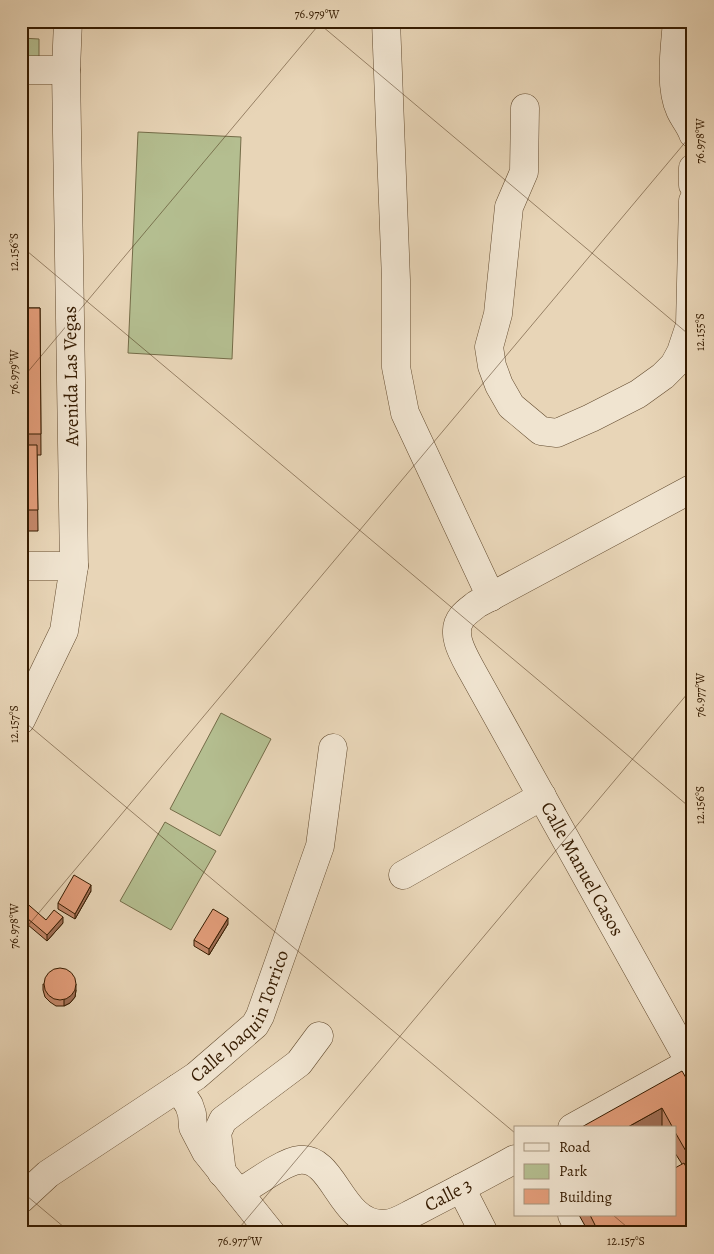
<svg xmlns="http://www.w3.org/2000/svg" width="714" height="1254" font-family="Alegreya,serif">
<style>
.green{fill:#b4be90;stroke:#746c48}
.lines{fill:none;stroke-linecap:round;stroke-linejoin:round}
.minor-casing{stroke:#624a2e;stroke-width:29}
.minor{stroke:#f0e4d0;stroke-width:28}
.wall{fill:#c4886a;stroke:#351b00}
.shaded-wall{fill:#a06f56;stroke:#351b00}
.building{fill:#e49e7b;stroke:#351b00}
.ticks{fill:none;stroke:#351b00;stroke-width:1;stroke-opacity:0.45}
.labels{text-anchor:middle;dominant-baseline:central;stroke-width:5;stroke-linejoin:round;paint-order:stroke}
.street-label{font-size:19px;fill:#351b00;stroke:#f0e4d0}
.neatline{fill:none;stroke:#351b00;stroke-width:2}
.ticks-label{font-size:12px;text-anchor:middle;fill:#351b00}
</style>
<rect width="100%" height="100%" fill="#e8d5b7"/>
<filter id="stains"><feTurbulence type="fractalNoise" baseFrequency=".004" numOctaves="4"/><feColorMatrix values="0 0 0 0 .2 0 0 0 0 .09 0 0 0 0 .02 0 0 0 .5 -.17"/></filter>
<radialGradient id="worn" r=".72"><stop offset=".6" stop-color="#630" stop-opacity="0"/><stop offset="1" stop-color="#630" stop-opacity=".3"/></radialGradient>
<g class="green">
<path d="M21,38L39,39V58H21Z"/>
<path d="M138,132L241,137L232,359L128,353Z"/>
<path d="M221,713L271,739L220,836L170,809Z"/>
<path d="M165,822L216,851L171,930L120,901Z"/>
</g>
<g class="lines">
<defs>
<g id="minor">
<path d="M386,21L396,280V367L405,413L491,597"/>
<path d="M677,21C675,47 669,86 680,110C684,119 690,125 693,134"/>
<path d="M21,70H66"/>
<path d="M525,108L524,172L509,207L498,314L489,347L492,366L499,385L511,406L541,431L557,433L591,418L638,394L663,376L674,365L681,352L690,325L693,201"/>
<path d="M693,168V185"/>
<path id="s1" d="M693,488L477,604C472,608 466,612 462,617C449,633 464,656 472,671L693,1068"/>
<path d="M21,566H74"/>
<path d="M21,720L64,631L74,566L66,70L68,21"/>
<path d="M403,875L542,796"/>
<path d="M178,1088L189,1105L192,1114L193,1127L206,1152L271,1233"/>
<path d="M572,1128L689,1063"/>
<path d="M222,1173L217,1133L223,1120L299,1063L319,1036"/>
<path d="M461,1188L484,1233"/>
<path id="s2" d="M239,1193C252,1185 285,1161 299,1160C335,1156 339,1223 382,1224C394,1225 406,1216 417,1211C450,1194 483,1177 515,1159"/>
<path id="s3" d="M21,1199L48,1174L196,1076L255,1025L260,1016L320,846L333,748"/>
<path d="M572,1215L581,1233"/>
</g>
</defs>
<use href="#minor" class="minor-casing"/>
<use href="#minor" class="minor"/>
</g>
<g class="wall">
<path d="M21,308H40L41,455H37L38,531H21Z"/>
<path d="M91,891L75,919L58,909V903Z"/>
<path d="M21,902L46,920L63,923L47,941L21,919Z"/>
<path d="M228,924L209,955L194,946V940Z"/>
<path d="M43,984L76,990L75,997L70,1003L64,1006H56L50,1002L45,997L43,990Z"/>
<path d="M693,1090V1233H589L579,1215H675L682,1164L675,1153V1128H580Z"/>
</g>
<g class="shaded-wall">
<path d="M91,885V891L75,919V914Z"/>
<path d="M63,917V923L47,941V935Z"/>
<path d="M228,918V924L209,955V949Z"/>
<path d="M76,984V990L75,997L70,1003L64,1006V1000Z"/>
<path d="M662,1108V1128H626Z"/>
<path d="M693,1158V1179L691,1180V1160Z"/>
</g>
<g class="building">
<path d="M21,308H40L41,434H21Z"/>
<path d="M21,445H37L38,510H21Z"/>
<path d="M74,875L91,885L75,914L58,903Z"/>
<path d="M23,900L46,920L54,910L63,917L47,935L21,913V902Z"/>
<path d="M213,909L228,918L209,949L194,940Z"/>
<circle cx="60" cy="984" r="16"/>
<path d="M682,1071L693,1090V1158L691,1160L675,1132V1128H673L662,1108L626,1128H580Z"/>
<path d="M684,1163L693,1180V1233H599L590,1215H675V1168Z"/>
</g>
<path class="ticks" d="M316,21L693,338M21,246L693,810M21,380L322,21M21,719L515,1133M21,934L693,133M21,1191L71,1233M613,1215L634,1233M235,1233L693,687"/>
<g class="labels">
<g class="street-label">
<text transform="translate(71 376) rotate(-91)">Avenida Las Vegas</text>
<text stroke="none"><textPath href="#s1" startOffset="550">Calle Manuel Casos</textPath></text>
<text stroke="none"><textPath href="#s3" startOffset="291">Calle Joaquin Torrico</textPath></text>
<text stroke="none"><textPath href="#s2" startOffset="252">Calle 3</textPath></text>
</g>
</g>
<rect width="714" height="1254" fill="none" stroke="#e8d5b7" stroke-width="55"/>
<rect x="514" y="1126" width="162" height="90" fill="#f0e4d0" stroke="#a5947d"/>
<rect x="524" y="1143" width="25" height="8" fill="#f0e4d0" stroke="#a5947d"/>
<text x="559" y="1152" font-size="15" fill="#351b00">Road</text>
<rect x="524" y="1164" width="25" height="15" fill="#b4be90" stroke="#a5947d"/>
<text x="559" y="1176" font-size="15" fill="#351b00">Park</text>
<rect x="524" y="1189" width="25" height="15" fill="#e49e7b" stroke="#a5947d"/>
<text x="559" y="1202" font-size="15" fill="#351b00">Building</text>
<rect x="28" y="28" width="658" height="1198" class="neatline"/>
<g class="ticks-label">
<text x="317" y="18">76.979°W</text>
<text transform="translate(700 141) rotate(-90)" y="4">76.978°W</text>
<text transform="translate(14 252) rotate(-90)" y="4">12.156°S</text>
<text transform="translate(700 332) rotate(-90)" y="4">12.155°S</text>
<text transform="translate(14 372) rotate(-90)" y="4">76.979°W</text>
<text transform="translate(700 695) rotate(-90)" y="4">76.977°W</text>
<text transform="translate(14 724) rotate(-90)" y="4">12.157°S</text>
<text transform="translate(700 805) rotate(-90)" y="4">12.156°S</text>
<text transform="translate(14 926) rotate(-90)" y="4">76.978°W</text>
<text x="240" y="1245">76.977°W</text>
<text x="626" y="1245">12.157°S</text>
</g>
<rect width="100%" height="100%" filter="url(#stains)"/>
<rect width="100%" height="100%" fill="url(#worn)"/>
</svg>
